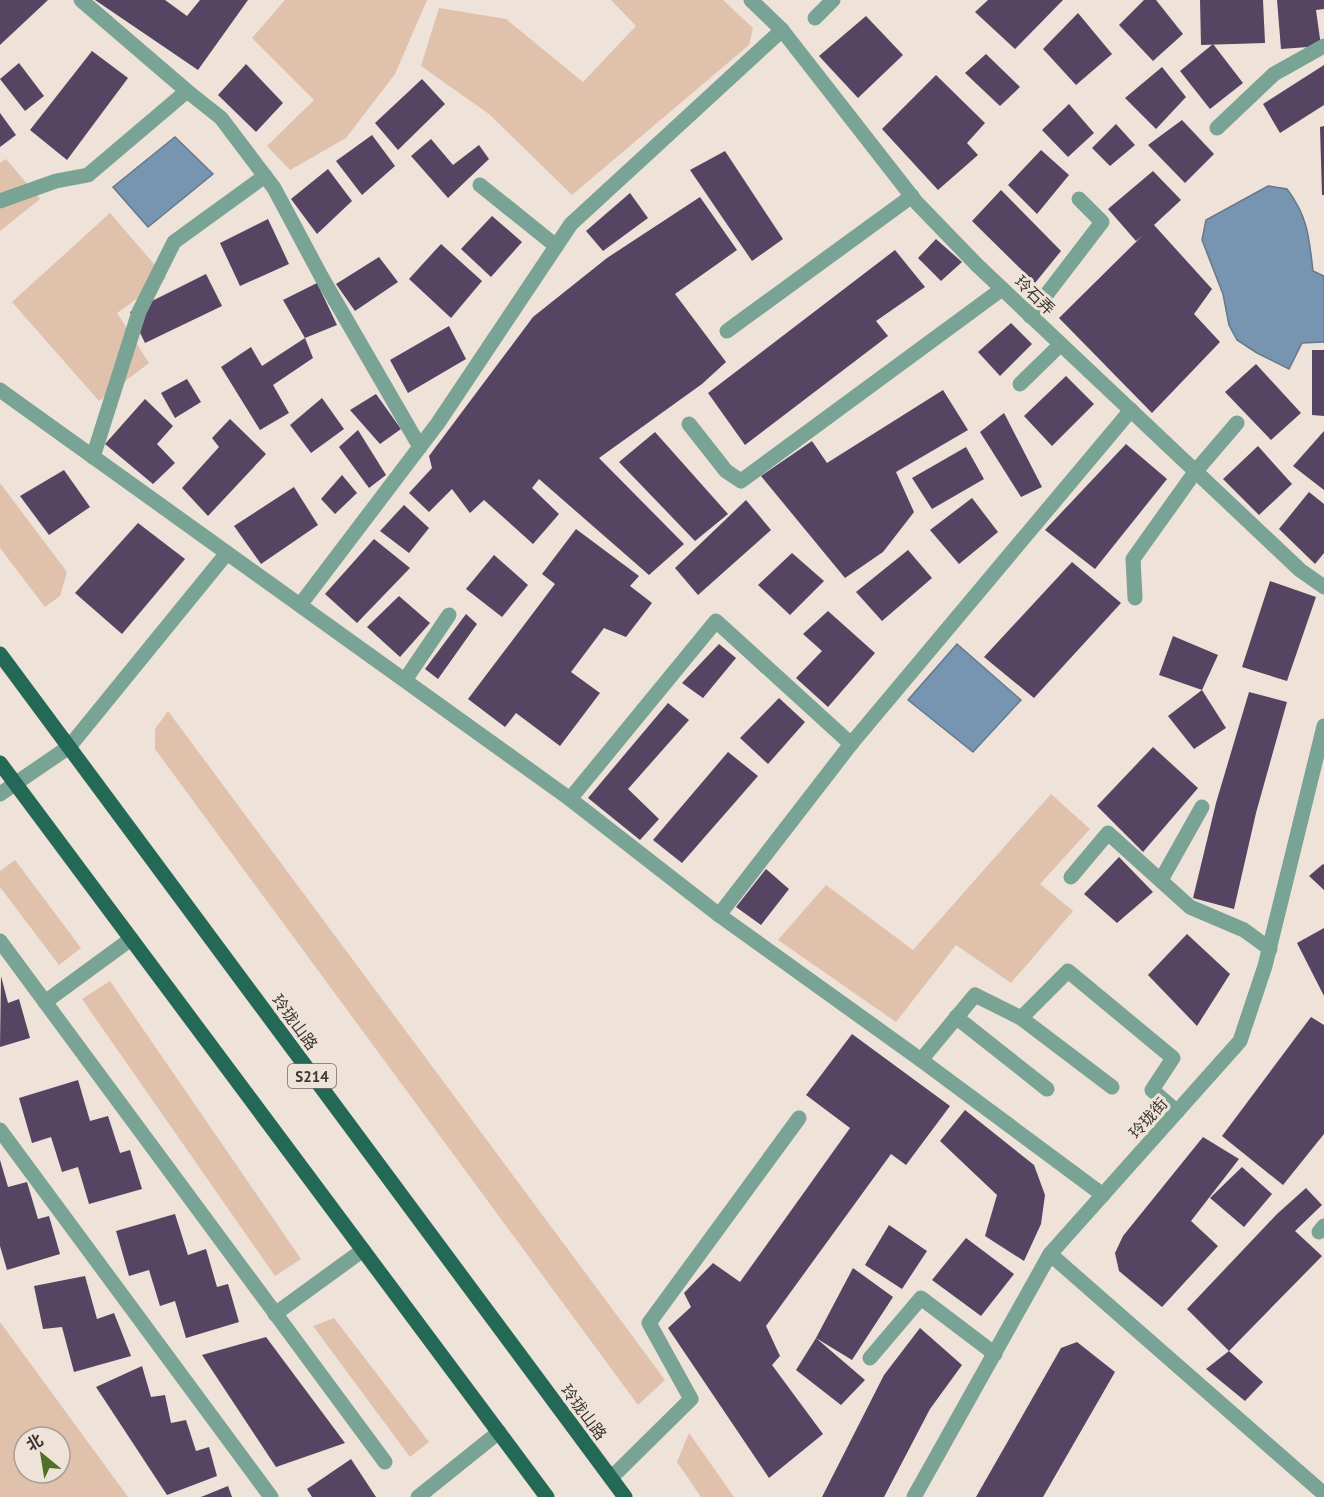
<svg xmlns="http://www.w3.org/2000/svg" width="1324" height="1497" font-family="'PT Sans','Noto Sans SC',sans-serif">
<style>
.green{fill:#e0c1ac;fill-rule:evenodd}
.water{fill:#7795b0;stroke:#65798b;stroke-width:1.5}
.building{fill:#554462}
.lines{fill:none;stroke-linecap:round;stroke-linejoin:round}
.service{stroke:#79a394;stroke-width:15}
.minor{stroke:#79a394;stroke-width:15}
.tertiary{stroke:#79a394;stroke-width:15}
.primary{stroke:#236955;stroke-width:15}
.labels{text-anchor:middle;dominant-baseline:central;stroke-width:6;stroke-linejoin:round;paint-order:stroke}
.shield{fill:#eee2d9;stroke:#716a66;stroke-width:1.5}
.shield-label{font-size:15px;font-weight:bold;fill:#3c3734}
.street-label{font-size:16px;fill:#3c3734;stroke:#eee2d9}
</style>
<rect width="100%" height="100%" fill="#eee2d9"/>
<g class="green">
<path d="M285,0H427L395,74L346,138L290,170L267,146L314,100L252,38Z"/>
<path d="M611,0H723L753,28L749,45L572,195L489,114L421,66L439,8L506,19L583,82L636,26Z"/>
<path d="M6,159L40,199L0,231V163Z"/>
<path d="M110,213L166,278L117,313L149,363L99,401L12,302Z"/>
<path d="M0,483L67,572L60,596L45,607L0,548Z"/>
<path d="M168,711L665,1380L638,1405L155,749V729Z"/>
<path d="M1051,794L1090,829L1040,884L1073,911L1011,983L956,945L896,1022L778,940L826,885L913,950Z"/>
<path d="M15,860L81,948L59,965L0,887V871Z"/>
<path d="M110,981L301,1259L275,1276L82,999Z"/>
<path d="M334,1318L429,1442L410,1457L313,1326Z"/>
<path d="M0,1322L128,1497H0ZM24,1437H60V1473H24Z"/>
<path d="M689,1433L734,1497H701L677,1462Z"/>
</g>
<g class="water">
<path d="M175,137L213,174L148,227L113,187Z"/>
<path d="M1268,186L1287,189C1308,217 1309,237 1313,271L1324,276V342L1302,343L1289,369L1257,353L1237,340L1229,325L1223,294L1202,240L1206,220Z"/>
<path d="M957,644L1021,700L973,752L908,700Z"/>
</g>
<g class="building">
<path d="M0,0H48L0,45Z"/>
<path d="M95,0H165L187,16L200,0H248L198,70Z"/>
<path d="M988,0H1063L1015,49L975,12Z"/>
<path d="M1144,0H1156L1183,34L1153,61L1119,25Z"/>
<path d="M1200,0H1263L1265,43L1201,45Z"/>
<path d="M1277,0H1324V9L1316,10L1321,46L1281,49Z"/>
<path d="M1078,13L1112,54L1076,85L1043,49Z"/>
<path d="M866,16L903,55L858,98L819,56Z"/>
<path d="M1213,44L1243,83L1210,109L1180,71Z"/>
<path d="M92,51L128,78L67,160L30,130Z"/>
<path d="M986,54L1020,87L1000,106L965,73Z"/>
<path d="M19,63L44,96L25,111L0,79Z"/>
<path d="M246,64L283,103L256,132L218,95Z"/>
<path d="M1324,65V105L1280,133L1263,104Z"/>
<path d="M1162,67L1186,97L1156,129L1125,98Z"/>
<path d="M936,75L985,123L967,143L978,155L938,190L882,129Z"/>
<path d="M422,79L445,104L398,150L375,123Z"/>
<path d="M1069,104L1094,133L1068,157L1042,130Z"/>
<path d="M0,113L16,135L0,147Z"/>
<path d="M1182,120L1214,154L1185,183L1148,145Z"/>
<path d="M1116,124L1135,145L1110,166L1092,148Z"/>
<path d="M1324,126V195H1322L1320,127Z"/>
<path d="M372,135L395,166L362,195L336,161Z"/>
<path d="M431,139L453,165L479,145L489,159L448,198L411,156Z"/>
<path d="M1041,150L1069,175L1037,214L1008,185Z"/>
<path d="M725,151L783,239L752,261L690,170Z"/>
<path d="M328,169L352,201L317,234L291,199Z"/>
<path d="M1153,171L1181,200L1154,225L1212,289L1194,314L1220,342L1152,413L1059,318L1142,236L1136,241L1108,209Z"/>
<path d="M1001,190L1061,251L1035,283L972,221Z"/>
<path d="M630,193L648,218L603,251L586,231Z"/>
<path d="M700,197L737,250L675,294L726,362L702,384L599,458L684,544L649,575L539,479L532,488L559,514L533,544L484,500L470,513L452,489L429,512L409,493L432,468L429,456L533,317L607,258Z"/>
<path d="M492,216L522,242L491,277L461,249Z"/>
<path d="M268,219L289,264L240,286L220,243Z"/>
<path d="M936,239L962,262L941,281L918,258Z"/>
<path d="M441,244L482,281L451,318L409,279Z"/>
<path d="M895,250L925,287L876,321L888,336L745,445L708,393Z"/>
<path d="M379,257L398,282L355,311L336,284Z"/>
<path d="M206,274L222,306L145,343L130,312Z"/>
<path d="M317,283L337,325L305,338L313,358L273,385L289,413L260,430L221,367L251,347L262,366L305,338L283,300Z"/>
<path d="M1011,323L1032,344L1000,376L978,352Z"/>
<path d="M449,326L466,359L408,393L390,360Z"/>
<path d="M1312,350H1324V416L1312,415Z"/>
<path d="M1256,364L1301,413L1271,440L1225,392Z"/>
<path d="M1066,376L1094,404L1052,446L1024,416Z"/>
<path d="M187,379L201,402L175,418L161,393Z"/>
<path d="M943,390L968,430L896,472L914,512L883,552L845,578L761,476L812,441L827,463Z"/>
<path d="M376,394L401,429L380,444L350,410Z"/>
<path d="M322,398L344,429L311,453L290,425Z"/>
<path d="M145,399L173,426L157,444L175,463L153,484L105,444Z"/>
<path d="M1004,413L1042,487L1021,497L980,432Z"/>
<path d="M230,419L266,454L208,516L182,488L219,447L212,438Z"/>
<path d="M358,430L386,475L369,488L339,447Z"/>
<path d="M1324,431V490L1293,466Z"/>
<path d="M655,432L728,514L695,541L619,462Z"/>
<path d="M1126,444L1167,479L1095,569L1045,530Z"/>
<path d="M1258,446L1292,484L1259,515L1223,479Z"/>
<path d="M966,447L984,479L932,509L912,478Z"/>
<path d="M64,470L90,507L49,535L20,496Z"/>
<path d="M342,475L357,493L335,514L321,499Z"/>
<path d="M294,487L318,525L261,564L234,526Z"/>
<path d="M1309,492L1324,504V553L1315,564L1279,529Z"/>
<path d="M972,498L998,532L959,564L930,530Z"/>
<path d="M746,500L771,530L698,595L675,568Z"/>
<path d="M404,505L429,528L409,553L380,531Z"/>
<path d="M138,523L185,559L122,634L75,593Z"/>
<path d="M576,529L639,576L630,586L652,603L626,637L604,628L571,672L600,693L560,746L516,713L505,727L468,699L555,584L542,574Z"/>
<path d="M374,539L410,568L357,623L325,594Z"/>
<path d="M908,550L932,578L882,621L856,592Z"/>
<path d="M792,553L824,581L790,615L758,585Z"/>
<path d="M494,555L528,585L502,617L466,589Z"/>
<path d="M1072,562L1121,603L1034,698L984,657Z"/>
<path d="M1270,581L1316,597L1287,681L1242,667Z"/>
<path d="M399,596L430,623L400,657L367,627Z"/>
<path d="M828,611L875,653L828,707L796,678L822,651L803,634Z"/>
<path d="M466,614L477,624L438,679L425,669Z"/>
<path d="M1173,636L1218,655L1202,690L1159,675Z"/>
<path d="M719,644L736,658L703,698L682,683Z"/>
<path d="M1202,690L1226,728L1194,749L1168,716Z"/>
<path d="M1249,692L1287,702L1256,813L1234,909L1193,898L1216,803Z"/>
<path d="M779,698L805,722L768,764L740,738Z"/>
<path d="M668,703L689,720L628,789L659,819L640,840L588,798Z"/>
<path d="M1153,747L1198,788L1143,852L1097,806Z"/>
<path d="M728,752L758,776L682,863L653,840Z"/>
<path d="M1119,857L1153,892L1117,923L1084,894Z"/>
<path d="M1323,864L1324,865V890L1309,876Z"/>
<path d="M766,869L789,889L761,925L736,907Z"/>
<path d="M1324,928V996L1297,943Z"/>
<path d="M1187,934L1230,974L1197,1026L1148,975Z"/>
<path d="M1,976L8,1003L19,999L30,1038L0,1047Z"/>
<path d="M1311,1017L1324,1025V1134L1283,1185L1222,1136Z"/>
<path d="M852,1034L950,1106L906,1165L891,1154L766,1326L780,1356L772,1365L823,1434L769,1478L668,1328L691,1307L684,1293L713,1263L740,1282L850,1128L806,1095Z"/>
<path d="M78,1080L90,1121L108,1116L120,1153L130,1150L142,1189L89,1204L78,1167L62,1172L51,1137L32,1143L19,1098Z"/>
<path d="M965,1110L1034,1165L1045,1195L1041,1224L1024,1261L985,1236L997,1195L940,1141Z"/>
<path d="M1203,1137L1239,1159L1191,1221L1218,1246L1162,1307L1119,1271L1115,1253L1123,1236Z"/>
<path d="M0,1160L8,1187L27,1182L38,1219L49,1216L60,1254L7,1270L0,1246Z"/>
<path d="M1242,1167L1272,1194L1244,1227L1210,1198Z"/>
<path d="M1306,1188L1322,1205L1295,1231L1322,1256L1229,1351L1187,1309L1277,1214Z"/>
<path d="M175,1214L188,1255L206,1249L217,1287L228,1284L239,1322L186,1338L175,1301L160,1306L149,1270L129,1276L116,1231Z"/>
<path d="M889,1225L927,1251L902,1289L865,1265Z"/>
<path d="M966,1238L1014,1274L981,1316L932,1280Z"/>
<path d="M853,1268L893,1297L852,1360L816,1338L865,1380L841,1405L796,1370L816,1338Z"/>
<path d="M85,1276L97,1319L114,1313L131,1356L74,1372L62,1327L43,1329L34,1286Z"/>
<path d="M920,1328L962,1365L930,1409L884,1497H822L884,1375Z"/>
<path d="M266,1337L345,1443L276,1467L202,1355Z"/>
<path d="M1077,1342L1115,1372L1043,1497H976L1061,1348Z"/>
<path d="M1229,1351L1263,1382L1245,1401L1206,1369Z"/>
<path d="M142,1366L151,1397L165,1395L171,1423L186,1420L196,1451L209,1447L217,1476L167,1495L96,1387Z"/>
<path d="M351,1459L376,1497H312L307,1489Z"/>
<path d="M228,1486L232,1497H201Z"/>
</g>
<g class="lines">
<g class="service">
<path d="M81,0L187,91"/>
<path d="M815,18L833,0"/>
<path d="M1217,128L1274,74L1324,46"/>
<path d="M480,185L556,246"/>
<path d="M0,201L56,181L88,175L187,91L221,118L274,188L321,276L420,447"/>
<path d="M1030,316L1102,222L1079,199"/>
<path d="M727,331L912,196"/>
<path d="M1020,384L1060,345"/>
<path d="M689,424L726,471L741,481L1002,289"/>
<path d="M93,457L139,312L174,242L265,176"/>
<path d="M1135,598L1133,559L1195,472L1237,423"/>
<path d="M300,605L438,423L571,224L782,30"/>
<path d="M405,680L449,615"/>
<path d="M570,799L716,621L851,744"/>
<path d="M1071,877L1108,833L1190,907L1244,930L1270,949"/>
<path d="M1161,880L1202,807"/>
<path d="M719,915L851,744L1131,410"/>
<path d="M0,941L385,1462"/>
<path d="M45,1002L131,939"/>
<path d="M956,1017L1047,1089"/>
<path d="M1021,1018L1112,1087"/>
<path d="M921,1060L975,995L1021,1018L1068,971L1173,1058L1152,1090L1177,1112"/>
<path d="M0,1130L271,1497"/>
<path d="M1319,1232L1324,1226"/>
<path d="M275,1314L363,1250"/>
<path d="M870,1358L921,1298L995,1354"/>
<path d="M611,1478L691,1399L649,1323L799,1118"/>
</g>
<g class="minor">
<path d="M751,0L782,30L917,203L977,265L1300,570L1324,587"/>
<path d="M0,390L570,799L719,915L921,1060L1103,1195"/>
<path d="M0,794L69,747L227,553"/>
<path d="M1050,1254L1324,1494"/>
<path d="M418,1497L499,1432"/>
</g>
<path class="tertiary" d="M914,1497L1050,1254L1240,1041L1265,966L1324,726"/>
<g class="primary">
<path d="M0,654L625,1497"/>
<path d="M0,763L547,1497"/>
</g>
</g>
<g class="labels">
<rect class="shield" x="288" y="1064" width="48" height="24" rx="4.5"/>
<g class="shield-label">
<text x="312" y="1076">S214</text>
</g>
<g class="street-label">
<text transform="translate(1035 295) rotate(44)">玲石弄</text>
<text transform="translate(295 1022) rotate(53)">玲珑山路</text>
<text transform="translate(1148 1118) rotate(-48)">玲珑街</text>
<text transform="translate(584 1412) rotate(53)">玲珑山路</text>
</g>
</g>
<g transform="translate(42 1455) rotate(330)"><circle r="28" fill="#eee2d9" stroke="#a79e97" stroke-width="1.5"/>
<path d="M0-4.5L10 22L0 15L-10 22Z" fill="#4e7027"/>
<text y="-9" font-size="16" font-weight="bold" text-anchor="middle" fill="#3c3734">北</text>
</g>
</svg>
